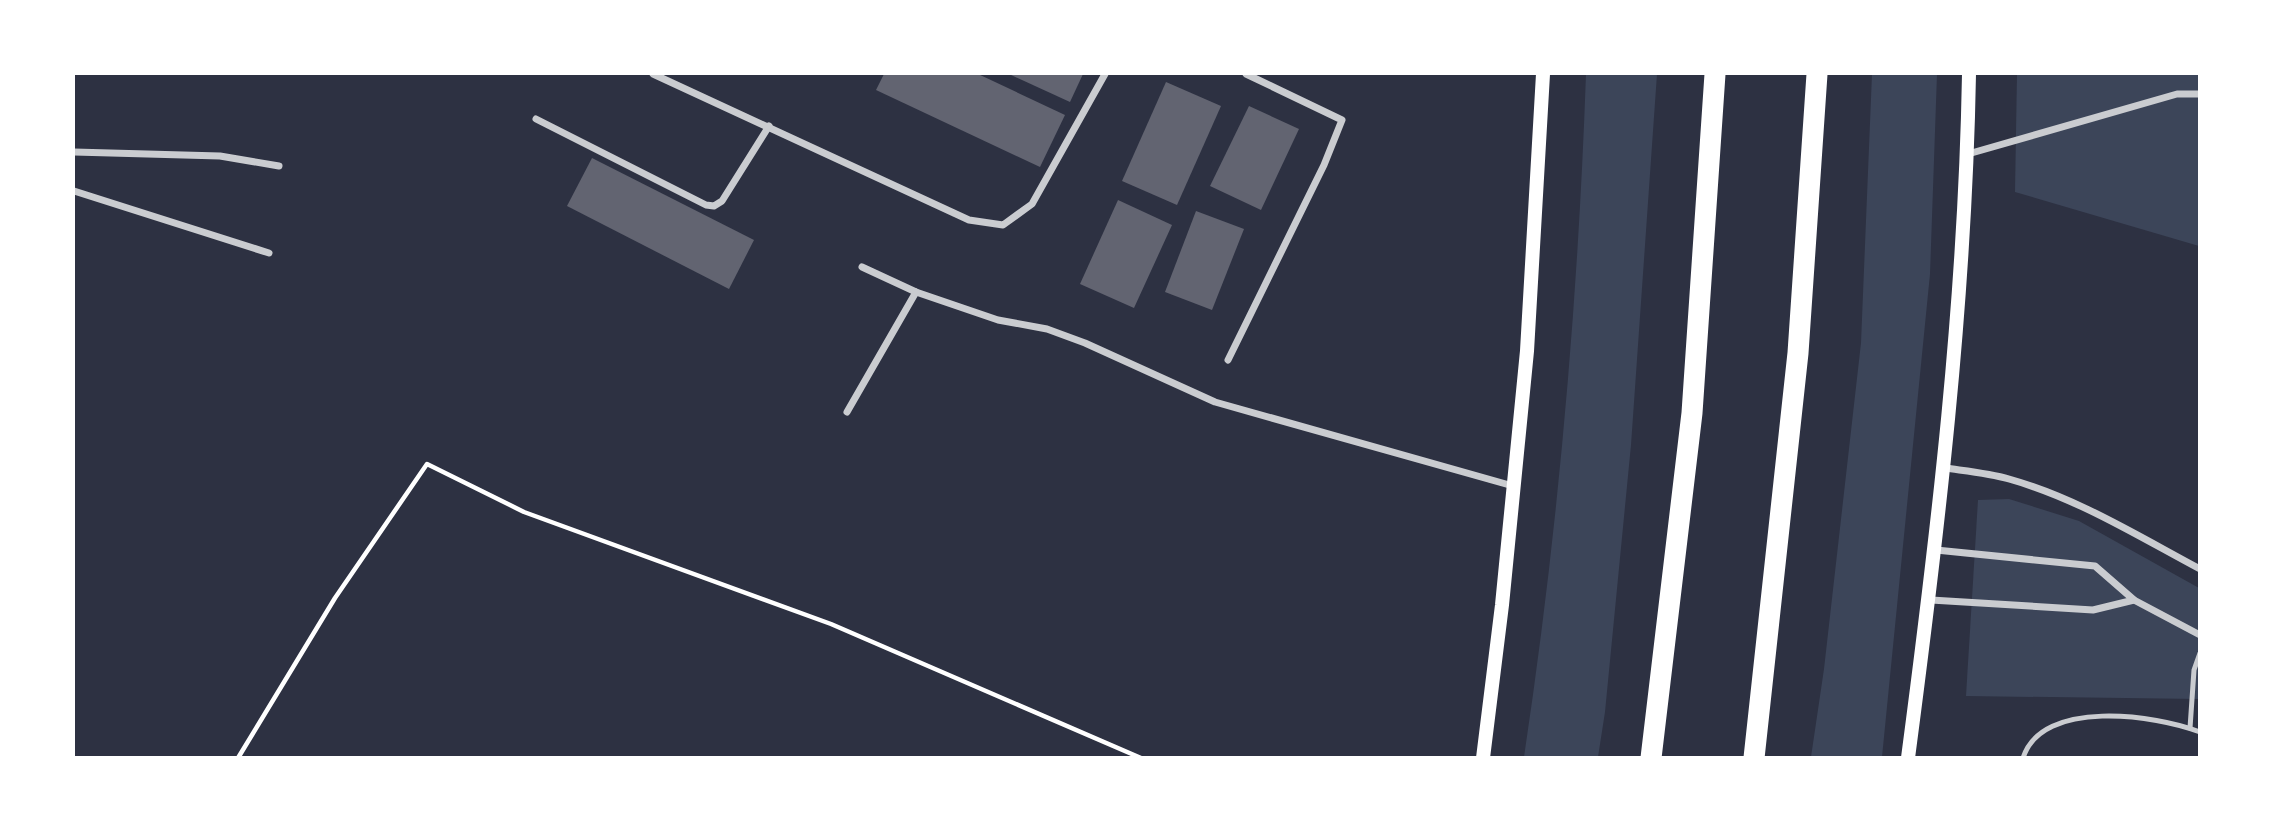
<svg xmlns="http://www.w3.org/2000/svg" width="2273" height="831" font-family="'PT Serif',serif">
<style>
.green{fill:#3c4559}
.building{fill:#626471}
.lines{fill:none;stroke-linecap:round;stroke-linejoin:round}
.path{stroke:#fff;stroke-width:4.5}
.service{stroke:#caccd0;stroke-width:5}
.minor{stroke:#caccd0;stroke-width:7}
.secondary{stroke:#fff;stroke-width:14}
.motorway{stroke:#fff;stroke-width:21}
</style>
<rect width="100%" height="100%" fill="#2d3142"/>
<g class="green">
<path d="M1586,74H1657L1631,445L1605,712L1598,757H1524C1558,531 1578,302 1586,74Z"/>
<path d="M1872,74H1937L1930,274L1882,757H1811L1824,669L1861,343Z"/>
<path d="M2017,74H2199V246L2015,192Z"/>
<path d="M2009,499L2079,521L2199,588V699L1966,696L1978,500Z"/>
</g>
<g class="building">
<path d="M884,74H978L1065,115L1040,167L876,90Z"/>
<path d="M1009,74H1083L1070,102Z"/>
<path d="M1166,82L1221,106L1177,205L1122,181Z"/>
<path d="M1249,106L1299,129L1261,210L1210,186Z"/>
<path d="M592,158L754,240L729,289L567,206Z"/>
<path d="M1118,200L1172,225L1134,308L1080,284Z"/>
<path d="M1196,211L1244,229L1212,310L1165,292Z"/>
</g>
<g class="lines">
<path class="path" d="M238,758L335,598L427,464L524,512L831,624L1141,758"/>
<g class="service">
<path d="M2190,728L2194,670L2200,653"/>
<path d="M2023,758C2042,698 2156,715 2200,732"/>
</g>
<g class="minor">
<path d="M653,74L969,220L1003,225L1032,204L1105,74"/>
<path d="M536,119L706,205L714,206L722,201L769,126"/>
<path d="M74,152L220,156L279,166"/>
<path d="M1968,154L2177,94H2200"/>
<path d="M74,191L269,253"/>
<path d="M862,267L916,292L998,320L1047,329L1085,343L1215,402L1513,486"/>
<path d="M1228,360L1324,165L1342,120L1246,74"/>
<path d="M847,412L916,292"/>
<path d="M1945,468C1966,471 1989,473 2009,479C2077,498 2138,536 2200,569"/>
<path d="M1936,550L2095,566L2134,600L2200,635"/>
<path d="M1931,600L2093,610L2134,600"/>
</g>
<g class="secondary">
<path d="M1483,758L1502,605L1527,351L1543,74"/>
<path d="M1908,758C1938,530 1965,303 1969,74"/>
</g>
<g class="motorway">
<path d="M1651,758L1692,413L1715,74"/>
<path d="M1754,758L1798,353L1817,74"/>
</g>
</g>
<rect width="2273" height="831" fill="none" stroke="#ffffff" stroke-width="150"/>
</svg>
